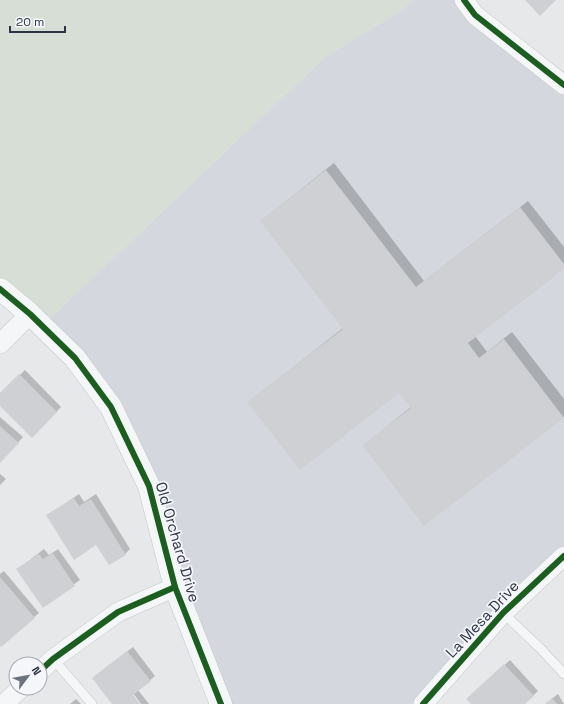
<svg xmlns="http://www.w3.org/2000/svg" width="564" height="704" font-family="'Space Grotesk',sans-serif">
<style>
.built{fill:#d4d7dd}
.green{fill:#d6ded6}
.shadow{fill:#0003}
.building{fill:#ced0d3}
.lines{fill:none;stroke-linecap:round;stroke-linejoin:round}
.service-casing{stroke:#c4c6c8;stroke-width:10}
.minor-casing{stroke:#c4c6c8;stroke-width:20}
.tertiary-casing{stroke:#c4c6c8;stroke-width:23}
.service{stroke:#f5f6f7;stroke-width:9}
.minor{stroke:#f5f6f7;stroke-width:19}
.tertiary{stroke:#f5f6f7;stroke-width:22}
.cycleway-casing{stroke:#f4f6f9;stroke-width:8}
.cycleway{stroke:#1b5e20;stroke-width:6}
.labels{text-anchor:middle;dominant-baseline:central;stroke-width:3.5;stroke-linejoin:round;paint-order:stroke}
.street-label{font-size:15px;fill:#2b3445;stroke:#f4f6f9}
</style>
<rect width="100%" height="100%" fill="#e6e8ea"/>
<path class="built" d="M412,0H464L564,85V556L423,704H221L111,407L42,326L324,58L402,10Z"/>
<path class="green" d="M0,0H412L402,10L324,58L42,326L0,290Z"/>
<g class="shadow">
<path d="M334,163L424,281L528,201L564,247V268L475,336L487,352L512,332L564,399V417L424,524L364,445L411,407L400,392L249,402L343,328L261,221Z"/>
<path d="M25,370L61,407L32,437L0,405V395Z"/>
<path d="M0,417L23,437L0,462Z"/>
<path d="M0,474L6,479L0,485Z"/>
<path d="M79,494L84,502L96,494L130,549L125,554L47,516Z"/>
<path d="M44,549L49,555L58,549L80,580L43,606L18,569Z"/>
<path d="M4,571L39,613L0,645V574Z"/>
<path d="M133,647L155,676L138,690L149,704H141L131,690L129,692L139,704H113L98,674Z"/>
<path d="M510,660L538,691L524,704H472L473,694Z"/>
<path d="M558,694L564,704H545Z"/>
<path d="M76,699L81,704H70Z"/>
</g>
<g class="building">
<path d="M525,0H556L540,16Z"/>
<path d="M326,170L416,287L520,207L564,264V269L468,343L479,358L504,339L564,418L424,526L362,445L411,408L399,393L300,470L247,402L343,329L260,221Z"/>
<path d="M19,374L57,412L32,438L0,406V393Z"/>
<path d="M0,426L19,443L0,463Z"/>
<path d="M74,498L79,506L91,499L126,555L109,565L96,545L74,560L46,515Z"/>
<path d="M53,553L75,586L43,608L16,569L39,554L43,559Z"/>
<path d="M0,577L35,618L1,647L0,646Z"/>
<path d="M127,651L151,681L133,695L140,704H112L92,678Z"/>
<path d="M504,664L534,696L525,704H471L466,699Z"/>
<path d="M552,698L557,704H545Z"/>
</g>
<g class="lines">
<defs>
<g id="service">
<path d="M503,613L541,649L564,674"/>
<path d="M53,659L92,704"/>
</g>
<g id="minor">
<path d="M464,0L475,15L564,85"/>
<path d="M0,344L30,314"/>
<path d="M40,671L53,659L118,612L175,587"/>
<path d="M4,704L21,688"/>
<path d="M423,704L503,613L564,556"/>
</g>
<path id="tertiary" d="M0,289L30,314L75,358L111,407L149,486L175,587L221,704"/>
</defs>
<use href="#service" class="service-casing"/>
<use href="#minor" class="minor-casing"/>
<use href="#tertiary" class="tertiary-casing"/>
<use href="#service" class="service"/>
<use href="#minor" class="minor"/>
<use href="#tertiary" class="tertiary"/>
<defs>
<g id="cycleway">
<path d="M464,0L475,15L564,85"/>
<path d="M0,289L30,314L75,358L111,407L149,486L175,587L221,704"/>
<path d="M40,671L53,659L118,612L175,587"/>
<path d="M423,704L503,613L564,556"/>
</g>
</defs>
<use href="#cycleway" class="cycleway-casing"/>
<use href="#cycleway" class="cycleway"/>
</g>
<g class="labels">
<g class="street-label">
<text transform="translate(178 542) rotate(74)">Old Orchard Drive</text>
<text transform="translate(482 619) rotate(-47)">La Mesa Drive</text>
</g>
</g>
<g transform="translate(28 676) rotate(58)"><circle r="19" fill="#f4f6f9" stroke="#a4a8b1"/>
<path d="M0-3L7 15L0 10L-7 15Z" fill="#6c737f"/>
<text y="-6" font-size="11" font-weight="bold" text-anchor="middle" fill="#2b3445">N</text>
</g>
<path d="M10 26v6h55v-6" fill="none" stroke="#2b3445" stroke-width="2"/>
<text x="16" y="26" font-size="12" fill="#2b3445" stroke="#f4f6f9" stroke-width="3" paint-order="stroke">20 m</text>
</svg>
